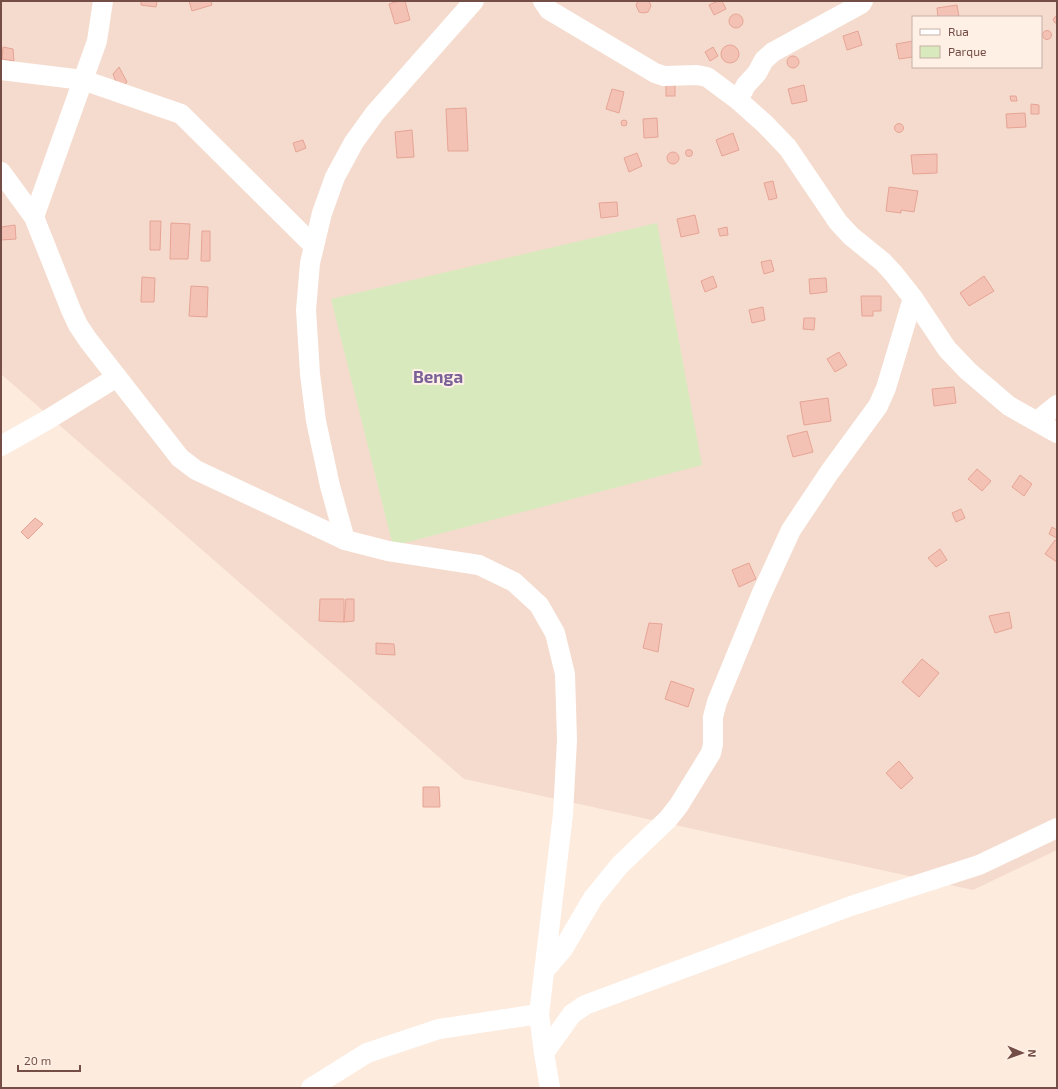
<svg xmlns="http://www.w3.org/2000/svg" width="1058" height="1089" font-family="'Exo 2',sans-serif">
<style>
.residential{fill:#f5dbcd;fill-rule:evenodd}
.green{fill:#d8eabd}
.building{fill:#f3c2b5;stroke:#e6a495}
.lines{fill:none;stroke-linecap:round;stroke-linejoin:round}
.street{stroke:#fff;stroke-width:20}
.labels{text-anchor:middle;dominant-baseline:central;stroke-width:4;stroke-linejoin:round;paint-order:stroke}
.quarter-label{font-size:17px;font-weight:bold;fill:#7a6197;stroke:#fff0e5}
</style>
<rect width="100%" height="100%" fill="#fdebde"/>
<path class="residential" d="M1,1H1057V850L973,890L464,779L1,374ZM913,17H1041V67H913Z"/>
<path class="green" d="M657,223L702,465L393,546L331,299Z"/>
<g class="building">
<path d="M141,1H157L156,7L141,5Z"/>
<path d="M189,1H211L212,5L192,11Z"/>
<path d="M399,1H405L410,20L395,24L389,4Z"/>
<path d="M638,1H649L651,6L648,12L643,13L639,12L636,5Z"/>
<path d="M718,1H722L726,9L714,15L709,5Z"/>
<path d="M957,5L959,17H938L937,8Z"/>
<circle cx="736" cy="21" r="7"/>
<path d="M1056,16L1057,23H1055L1053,19Z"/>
<circle cx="1047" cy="35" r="4.5"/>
<path d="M858,31L862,45L847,50L843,36Z"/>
<path d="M913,41V57L899,59L896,44Z"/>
<circle cx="730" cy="54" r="9"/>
<path d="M3,47L13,49L14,61L2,59Z"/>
<path d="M713,47L718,56L710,61L705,52Z"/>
<circle cx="793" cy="62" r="6"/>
<path d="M119,67L127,82L119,90L113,74Z"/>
<rect x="666" y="83" width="9" height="13"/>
<path d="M804,85L807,101L792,104L788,89Z"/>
<path d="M612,89L624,92L619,113L606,109Z"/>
<path d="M1010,96H1016L1017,101H1011Z"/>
<path d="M1031,104L1039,105V114H1031Z"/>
<path d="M466,108L468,151H448L446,109Z"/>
<path d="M1025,113L1026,127L1007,128L1006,114Z"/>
<path d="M657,118L658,137L644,138L643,119Z"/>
<circle cx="624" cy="123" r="3"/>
<circle cx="899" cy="128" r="4.5"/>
<path d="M412,130L414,157L397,158L395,132Z"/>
<path d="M733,133L739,150L722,156L716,140Z"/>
<path d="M303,140L306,148L296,152L293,143Z"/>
<circle cx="689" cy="153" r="3.5"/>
<circle cx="673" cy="158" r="6"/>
<path d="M637,153L642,166L629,172L624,158Z"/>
<path d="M937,154V173L913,174L911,155Z"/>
<path d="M773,181L777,198L769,200L764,183Z"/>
<path d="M889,187L918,191L914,212L901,210V213L886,211Z"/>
<path d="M617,202L618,216L601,218L599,203Z"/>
<path d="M695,215L699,233L681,237L677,219Z"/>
<path d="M150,221H161L160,250H150Z"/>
<path d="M171,223L190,224L188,259H170Z"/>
<path d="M15,225L16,239L1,240V227Z"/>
<path d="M727,227L728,235L720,236L718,229Z"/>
<path d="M202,231H210V261H201Z"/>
<path d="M771,260L774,271L764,274L761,262Z"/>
<path d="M713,276L717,287L705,292L701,281Z"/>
<path d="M984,276L994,291L969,306L960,293Z"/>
<path d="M142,277L155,278L154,302H141Z"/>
<path d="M826,278L827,292L810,294L809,279Z"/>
<path d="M191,286L208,287L207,317L189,316Z"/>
<path d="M861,296H881V311H873V316H862Z"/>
<path d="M763,307L765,320L752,323L749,310Z"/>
<path d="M804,318H815L814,330L803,329Z"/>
<path d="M839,352L847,365L835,372L827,359Z"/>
<path d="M954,387L956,403L934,406L932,389Z"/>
<path d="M828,398L831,421L804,425L800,402Z"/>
<path d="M807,431L813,452L793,457L787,436Z"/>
<path d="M977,469L991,481L982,491L968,479Z"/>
<path d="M1020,475L1032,484L1024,496L1012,487Z"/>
<path d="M961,509L965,518L956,522L952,513Z"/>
<path d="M35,518L43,524L28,539L21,532Z"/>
<path d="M1052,527L1057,530V538L1049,534Z"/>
<path d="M1055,540L1057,541V562L1045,554Z"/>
<path d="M940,549L947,560L936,567L928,558Z"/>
<path d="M749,563L756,579L739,587L732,570Z"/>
<path d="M320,599H344V622L319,621Z"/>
<path d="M346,599H354V621L344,622Z"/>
<path d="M1009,612L1012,628L995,633L989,616Z"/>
<path d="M649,623L662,624L658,652L643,648Z"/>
<path d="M376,643L394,644L395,655L376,654Z"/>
<path d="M922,659L939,673L919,697L902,682Z"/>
<path d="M671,681L694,689L688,707L665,699Z"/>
<path d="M899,761L913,778L901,789L886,773Z"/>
<path d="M423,787H439L440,807H423Z"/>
</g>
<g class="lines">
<g class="street">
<path d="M543,1L549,10L655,73L664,76L697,75L707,77L738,100L765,124L788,148L838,222L851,236L883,262L894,274L913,298L947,349L968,371L1009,406L1057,433"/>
<path d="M1,70L83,80L181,114L314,246"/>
<path d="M738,100L746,85L757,73L764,60L773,52L861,4L863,1"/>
<path d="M1,172L34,217L71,310L78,325L88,340L180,458L196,470L345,540L388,551L479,565L514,582L539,605L555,633L565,674L567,740L563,814L539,1014L544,1053L550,1088"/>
<path d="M34,217L97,41L103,1"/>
<path d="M1037,421L1057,405"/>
<path d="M1,446L47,420L117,377"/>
<path d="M345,540L330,486L316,421L310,374L306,310L310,263L322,213L335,177L354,142L375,113L474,1"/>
<path d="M544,971L563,949L593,898L620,865L668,819L679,805L711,753L713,744V717L717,702L761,595L791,530L829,473L878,406L886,388L913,298"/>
<path d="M544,1053L572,1014L585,1005L851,906L979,865L1057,828"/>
<path d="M311,1088L367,1053L439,1029L539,1014"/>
</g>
</g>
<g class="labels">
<g class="quarter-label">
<text x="438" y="376">Benga</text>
</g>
</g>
<rect width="1058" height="1089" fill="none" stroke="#734d46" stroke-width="4"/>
<rect x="912" y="16" width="130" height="52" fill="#fff0e5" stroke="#c7afa5"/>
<rect x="920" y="29" width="20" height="6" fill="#ffffff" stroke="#c7afa5"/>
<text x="948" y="36" font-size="12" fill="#734d46">Rua</text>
<rect x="920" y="46" width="20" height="12" fill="#d8eabd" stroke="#c7afa5"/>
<text x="948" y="56" font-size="12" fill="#734d46">Parque</text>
<g transform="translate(1022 1053) rotate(92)" stroke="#fff0e5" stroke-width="3" paint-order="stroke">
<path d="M0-3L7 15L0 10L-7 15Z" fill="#734d46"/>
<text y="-6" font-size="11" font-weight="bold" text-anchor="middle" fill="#734d46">N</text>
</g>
<path d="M18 1065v6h62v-6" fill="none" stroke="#734d46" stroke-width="2"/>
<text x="24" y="1065" font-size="12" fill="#734d46" stroke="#fff0e5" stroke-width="3" paint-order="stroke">20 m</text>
</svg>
